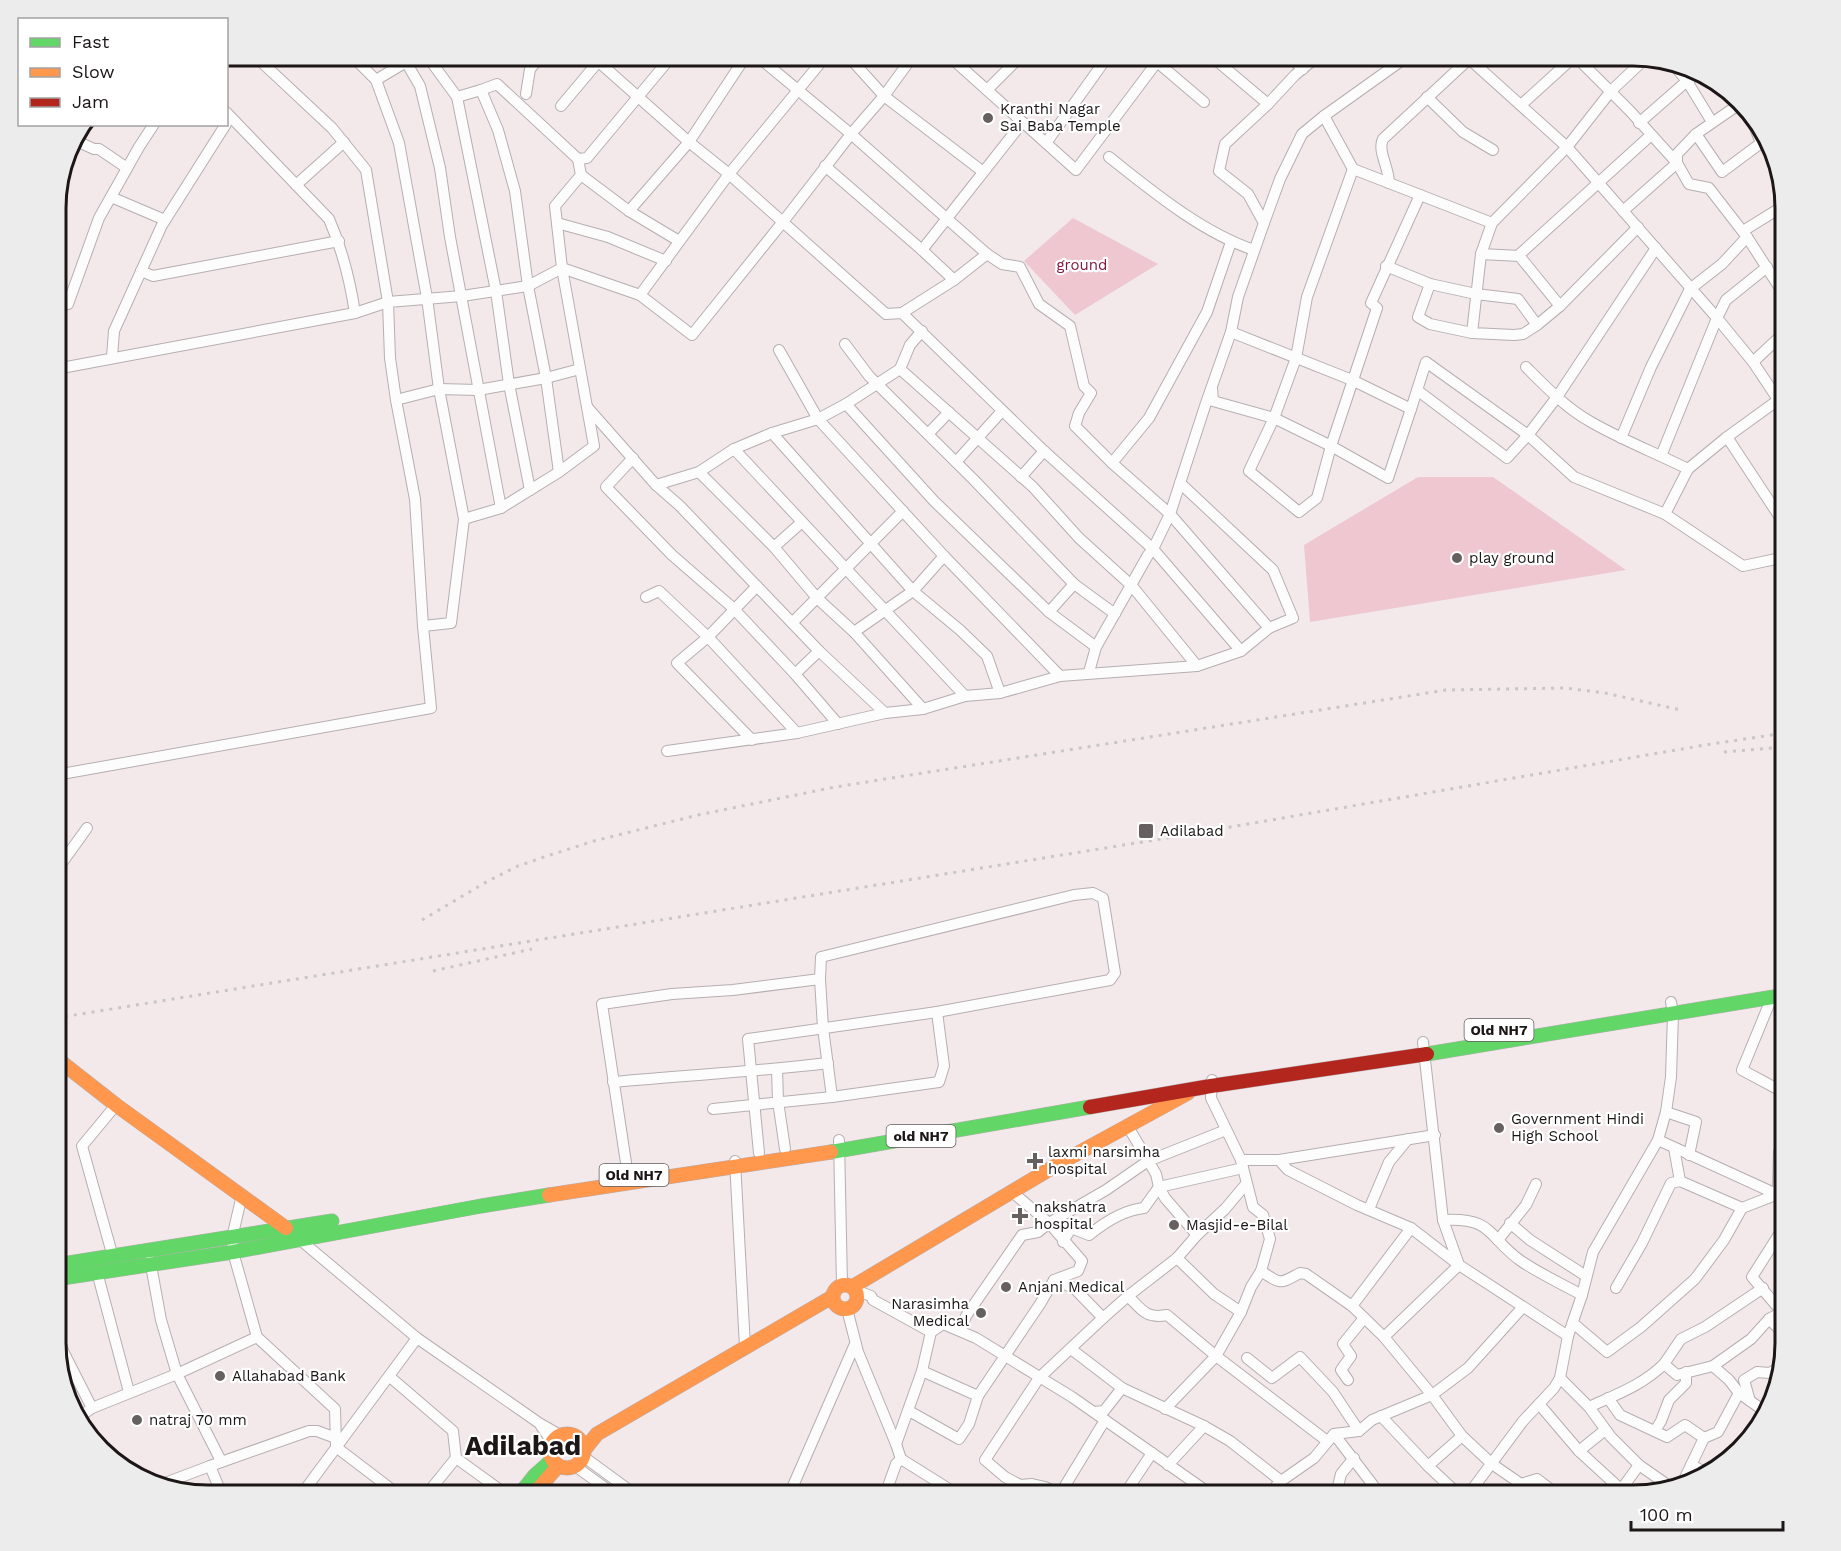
<svg xmlns="http://www.w3.org/2000/svg" width="1841" height="1551" font-family="'Work Sans',sans-serif">
<style>
.green{fill:#eec7d0}
.lines{fill:none;stroke-linecap:round;stroke-linejoin:round}
.street-casing{stroke:#b6aeb0;stroke-width:12}
.fast-casing{stroke:#b6aeb0;stroke-width:15}
.slow-casing{stroke:#b6aeb0;stroke-width:15}
.jam-casing{stroke:#b6aeb0;stroke-width:15}
.street{stroke:#fdfcfc;stroke-width:10}
.fast{stroke:#63d668;stroke-width:14}
.slow{stroke:#ff974d;stroke-width:14}
.jam{stroke:#b3261e;stroke-width:14}
.rail{stroke:#c9c6c7;stroke-width:3;stroke-dasharray:3 6;stroke-linecap:butt}
.poi-dot{fill:#676061;stroke:#fff;stroke-width:2}
.labels{text-anchor:middle;dominant-baseline:central;stroke-width:4.5;stroke-linejoin:round;paint-order:stroke}
.shield{fill:#fff;stroke:#605c5d;stroke-width:1.5}
.shield-label{font-size:14px;font-weight:bold;fill:#1c1617}
.poi-label{font-size:15px;fill:#1c1617;stroke:#fff;text-anchor:start}
.park-label{font-size:15px;fill:#821640;stroke:#fff}
.town-label{font-size:27px;font-weight:bold;fill:#1c1617;stroke:#fff}
.rim{fill:none;stroke:#1c1617;stroke-width:3}
</style>
<rect width="100%" height="100%" fill="#f3e9eb"/>
<g class="green">
<path d="M1073,218L1158,264L1075,315L1024,261Z"/>
<path d="M1418,477H1493L1626,570L1310,622L1304,545Z"/>
</g>
<g class="lines">
<defs>
<g id="street">
<path d="M352,56L376,80L399,143L427,298L439,389L464,519"/>
<path d="M427,56L457,97L496,291L509,384L530,490"/>
<path d="M592,56L689,142L729,174L886,314L902,313L1044,451L1153,549L1241,651"/>
<path d="M672,56L587,158L578,159L581,175L555,206L562,268L640,295L692,335L782,223L851,134L884,96L913,56"/>
<path d="M757,56L851,134L987,254L1002,264L1020,267L1039,304L1070,326L1084,386L1091,393L1079,413L1075,426L1112,463L1170,514L1269,628"/>
<path d="M848,56L884,96L982,171"/>
<path d="M949,56L1076,170L1157,62"/>
<path d="M1150,56L1204,102"/>
<path d="M1211,56L1268,104"/>
<path d="M1289,56L1303,69"/>
<path d="M1466,56L1567,147L1717,318L1753,362L1785,410"/>
<path d="M1575,56L1630,111L1677,163L1689,184L1709,188L1747,237L1785,296"/>
<path d="M406,62L420,86L440,168L450,237L501,508"/>
<path d="M1672,63L1687,81L1712,122"/>
<path d="M376,80L406,62L412,56"/>
<path d="M481,90L497,84L578,159"/>
<path d="M987,90L1021,56"/>
<path d="M526,94L530,69L541,56"/>
<path d="M457,97L481,90L498,130L515,191L528,286L546,378L559,472"/>
<path d="M1427,97L1463,132L1493,150"/>
<path d="M1521,105L1575,56"/>
<path d="M561,106L603,56"/>
<path d="M226,112L329,219C342,249 350,280 355,313"/>
<path d="M1324,116L1353,169L1420,195"/>
<path d="M1751,118L1761,143L1767,140"/>
<path d="M1639,123L1687,81L1700,72"/>
<path d="M1696,134L1722,172L1761,143"/>
<path d="M72,139L94,149H99L127,168"/>
<path d="M1046,143L1108,56"/>
<path d="M1109,157C1152,191 1201,232 1254,250"/>
<path d="M825,166L922,250L954,280"/>
<path d="M1353,169L1307,297L1296,358L1274,418L1249,471L1299,512L1317,498L1331,446L1377,308L1371,303L1420,195L1492,223"/>
<path d="M581,175L629,211L689,142L746,56"/>
<path d="M1389,183C1389,167 1377,151 1383,139L1469,59"/>
<path d="M296,185L344,142"/>
<path d="M111,197L165,220"/>
<path d="M629,211L679,241"/>
<path d="M1623,211L1677,163V154L1696,134L1741,103"/>
<path d="M557,223L608,237L666,261"/>
<path d="M1264,223L1280,179L1302,134L1324,116L1408,56"/>
<path d="M1638,227L1560,306L1537,325L1523,334L1514,335L1472,333L1481,254L1492,223L1567,147L1611,91L1646,58"/>
<path d="M1743,231L1785,205"/>
<path d="M922,250L1022,123"/>
<path d="M1481,254L1520,256"/>
<path d="M1386,266L1430,284L1476,294L1518,299L1537,325"/>
<path d="M141,271L153,276L339,241"/>
<path d="M1430,284L1418,317L1430,324L1472,333"/>
<path d="M640,295L729,174L826,56"/>
<path d="M56,304H68L99,218L139,147L154,124"/>
<path d="M1560,306L1521,258L1520,254L1651,135"/>
<path d="M902,313L954,280L987,254"/>
<path d="M922,331L910,345L900,369L1033,487L1079,538L1132,586L1197,666"/>
<path d="M845,344L869,376L973,479L1074,584L1115,614"/>
<path d="M779,350L818,419L944,556L1060,676"/>
<path d="M112,357L114,331L162,225L226,124"/>
<path d="M1753,362L1785,332"/>
<path d="M1526,367C1546,387 1566,408 1591,422C1622,440 1656,453 1688,469L1727,437L1785,395"/>
<path d="M56,369L355,313L388,302L462,296L528,286L562,268L594,446L559,472L501,508L464,519L451,623L423,626L415,499L396,400L390,358L388,302L366,170L332,128L255,56"/>
<path d="M1212,388L1213,401L1274,418L1331,446L1388,478L1411,409L1352,380L1231,332"/>
<path d="M1417,390L1507,458L1528,435L1557,397L1656,248"/>
<path d="M396,400L439,389L478,390L546,378L580,369"/>
<path d="M846,404L934,501L1049,612L1096,647"/>
<path d="M588,408L656,485L680,506L819,651L885,713"/>
<path d="M1411,409L1426,362L1528,435L1574,477L1665,514L1743,566L1785,557"/>
<path d="M772,433L913,591L960,630L987,656L1000,693"/>
<path d="M928,434L949,412"/>
<path d="M1727,437L1785,525"/>
<path d="M1621,438L1651,367L1690,289L1722,264L1747,237"/>
<path d="M734,449L965,696"/>
<path d="M1661,456L1717,318L1726,300L1767,267"/>
<path d="M633,458L606,487L672,555L733,608L795,674L838,724"/>
<path d="M956,462L1002,411"/>
<path d="M1112,463L1149,418L1207,312L1231,242"/>
<path d="M699,472L774,547L817,598L854,632L923,709"/>
<path d="M1021,477L1044,451"/>
<path d="M656,485L699,472L734,449L772,433L818,419L846,404L900,369"/>
<path d="M1665,514L1688,469"/>
<path d="M774,547L802,522"/>
<path d="M646,597L659,591L708,637L797,733"/>
<path d="M1049,612L1074,584"/>
<path d="M792,623L903,511"/>
<path d="M854,632L913,591L944,556"/>
<path d="M1089,672L1096,647L1148,555L1153,549L1170,514L1205,406L1231,332L1238,297L1264,223L1248,194L1219,171L1225,144L1268,104L1295,75L1318,56"/>
<path d="M795,674L819,651"/>
<path d="M752,740L677,663L708,637L757,586"/>
<path d="M667,751L797,733L885,713L923,709L965,696L1000,693L1060,676L1197,666L1241,651L1269,628L1293,618L1273,570L1180,483"/>
<path d="M56,775L431,708L423,626"/>
<path d="M56,871L87,828"/>
<path d="M1772,997L1742,1070L1785,1093"/>
<path d="M1423,1042L1443,1220L1459,1265L1384,1337L1432,1395L1462,1436L1492,1464L1521,1484L1530,1493V1495"/>
<path d="M777,1069L778,1101L785,1149"/>
<path d="M613,1082C685,1075 756,1072 828,1063"/>
<path d="M713,1109L832,1097L939,1082L944,1066L937,1012"/>
<path d="M1666,1112L1696,1122L1689,1155"/>
<path d="M1127,1125L1156,1174L1159,1187L1165,1198L1197,1235"/>
<path d="M839,1140L842,1285"/>
<path d="M1658,1140L1785,1198"/>
<path d="M759,1153L748,1039L937,1012L1110,980L1115,973L1103,898L1093,893L1074,895L821,957L820,979L823,1028L832,1097"/>
<path d="M1241,1160H1279L1435,1135"/>
<path d="M1279,1160L1288,1170L1357,1205L1411,1228L1459,1265L1568,1336"/>
<path d="M735,1161L745,1347"/>
<path d="M628,1176L602,1004L672,994L733,990L820,979"/>
<path d="M1680,1181L1742,1208"/>
<path d="M1011,1191L1049,1223L1082,1261L1078,1271L1054,1280L1074,1288L1103,1318L1128,1296C1142,1310 1146,1319 1167,1315L1216,1356L1327,1441"/>
<path d="M242,1195L232,1238L233,1252L257,1337L335,1409L336,1447L399,1495"/>
<path d="M1369,1209L1389,1162L1408,1139"/>
<path d="M1443,1220C1494,1217 1487,1237 1521,1261C1540,1274 1562,1284 1582,1295"/>
<path d="M1510,1223L1530,1240L1586,1276"/>
<path d="M298,1238L417,1338L539,1423L560,1435"/>
<path d="M1498,1240L1526,1205L1536,1184"/>
<path d="M1063,1242L1071,1228L1089,1235C1105,1222 1123,1210 1144,1208L1159,1187L1243,1168"/>
<path d="M113,1257L82,1146L116,1105"/>
<path d="M1177,1258L1214,1294L1241,1312"/>
<path d="M150,1260L161,1320L177,1374L221,1461"/>
<path d="M1261,1271C1282,1285 1279,1284 1300,1273L1306,1274L1352,1306L1384,1337"/>
<path d="M97,1272L129,1392"/>
<path d="M1616,1288L1642,1243L1671,1183L1680,1181L1674,1148"/>
<path d="M855,1290L871,1296L873,1300L931,1332"/>
<path d="M1128,1296L1177,1258L1197,1235L1225,1209L1246,1184"/>
<path d="M1352,1306L1411,1228"/>
<path d="M847,1309L858,1352L896,1444L901,1459L949,1489L955,1495"/>
<path d="M1769,1319L1785,1335"/>
<path d="M1573,1323L1607,1352L1641,1327L1695,1279L1724,1240L1742,1208L1778,1194L1779,1152L1785,1141"/>
<path d="M952,1326L962,1327L966,1316L1022,1235L1038,1232L1049,1223L1106,1190L1148,1161L1226,1130"/>
<path d="M56,1332L64,1353L92,1408"/>
<path d="M1071,1349L1122,1388L1204,1426L1230,1441L1281,1481"/>
<path d="M1247,1358L1272,1378L1300,1357L1333,1392L1359,1431"/>
<path d="M1664,1364L1681,1339L1705,1327L1763,1288"/>
<path d="M1713,1366L1751,1339L1769,1319L1782,1312L1752,1277L1785,1225"/>
<path d="M390,1377L453,1431L456,1458L507,1495"/>
<path d="M1560,1378L1589,1407L1611,1437L1639,1465L1672,1488"/>
<path d="M1348,1380L1341,1370L1351,1356L1343,1344L1364,1318"/>
<path d="M978,1396L1040,1304L1054,1280"/>
<path d="M1608,1398L1620,1415L1667,1437L1685,1425L1704,1438L1681,1486"/>
<path d="M1750,1401L1744,1380L1757,1372L1770,1373L1781,1366"/>
<path d="M1539,1404L1579,1451L1627,1495"/>
<path d="M1589,1407C1615,1395 1643,1385 1664,1364L1677,1375L1713,1366L1729,1380L1739,1393L1767,1413"/>
<path d="M1165,1409L1216,1356L1241,1312L1251,1287L1261,1271L1270,1239L1263,1215L1253,1207L1241,1160L1211,1098L1212,1080"/>
<path d="M909,1411L959,1439L969,1424L978,1396L922,1371"/>
<path d="M1094,1412L1104,1411L1122,1388"/>
<path d="M1381,1416L1428,1466L1459,1495"/>
<path d="M77,1419L92,1408L177,1374L257,1337"/>
<path d="M541,1426L552,1442"/>
<path d="M1655,1431L1661,1421L1669,1400L1686,1383V1372"/>
<path d="M1334,1434L1373,1485L1377,1495"/>
<path d="M1704,1438L1718,1432L1739,1393"/>
<path d="M896,1444L922,1371L931,1332L943,1324L976,1338L1072,1397L1212,1495"/>
<path d="M1579,1451L1605,1430"/>
<path d="M584,1457L636,1495"/>
<path d="M1168,1465L1204,1426"/>
<path d="M1691,1465L1707,1473"/>
<path d="M210,1466L309,1431H317L336,1438"/>
<path d="M575,1466L615,1495"/>
<path d="M1428,1466L1462,1436"/>
<path d="M1521,1484L1537,1479L1558,1495"/>
<path d="M157,1486L210,1466L222,1495"/>
<path d="M1276,1486L1287,1495"/>
<path d="M1060,1494L1045,1487L1032,1484L1020,1485L1005,1477L985,1460L1039,1378L1103,1318"/>
<path d="M1618,1494L1639,1465"/>
<path d="M301,1495L417,1338"/>
<path d="M426,1495L456,1458"/>
<path d="M789,1495L855,1344"/>
<path d="M885,1495L896,1464L901,1459"/>
<path d="M1062,1495L1060,1494L1105,1420"/>
<path d="M1131,1495L1126,1492L1152,1453"/>
<path d="M1271,1495L1281,1481L1314,1458L1334,1434L1359,1431L1372,1420L1432,1395L1468,1368L1522,1308"/>
<path d="M1336,1495L1341,1474L1354,1458"/>
<path d="M1468,1495L1523,1421L1554,1388L1560,1378L1568,1336L1582,1295L1593,1252L1658,1140L1666,1112L1671,1077L1673,1014L1671,1002"/>
</g>
<g id="fast">
<path d="M56,196V244"/>
<path d="M1427,1054L1785,995"/>
<path d="M831,1152L1090,1107"/>
<path d="M56,1265L332,1221"/>
<path d="M56,1279L233,1252L481,1206L549,1195"/>
<path d="M519,1495L535,1475L552,1460"/>
</g>
<g id="slow">
<path d="M56,1058L116,1105L286,1228"/>
<path d="M549,1195L831,1152"/>
<circle cx="845" cy="1297" r="12"/>
<path d="M852,1287L1060,1163L1188,1093"/>
<circle cx="567" cy="1451" r="17"/>
<path d="M585,1449L597,1434L832,1297"/>
<path d="M533,1495L558,1466"/>
</g>
<path id="jam" d="M1090,1107L1211,1086L1427,1054"/>
</defs>
<use href="#street" class="street-casing"/>
<use href="#fast" class="fast-casing"/>
<use href="#slow" class="slow-casing"/>
<use href="#jam" class="jam-casing"/>
<use href="#street" class="street"/>
<use href="#fast" class="fast"/>
<use href="#slow" class="slow"/>
<use href="#jam" class="jam"/>
<g class="rail">
<path d="M1724,752L1785,747"/>
<path d="M422,920L488,881L518,866L547,856L594,841L698,815L835,787L1446,690L1565,688L1605,693L1681,710"/>
<path d="M433,971L532,949"/>
<path d="M56,1018L1167,838L1705,745L1785,733"/>
</g>
</g>
<g class="poi-dot">
<circle cx="988" cy="118" r="6"/>
<circle cx="1457" cy="558" r="6"/>
<rect x="1138" y="823" width="16" height="16" rx="3"/>
<circle cx="1499" cy="1128" r="6"/>
<path d="M1032 1152h6v6h6v6h-6v6h-6v-6h-6v-6h6z"/>
<path d="M1017 1207h6v6h6v6h-6v6h-6v-6h-6v-6h6z"/>
<circle cx="1174" cy="1225" r="6"/>
<circle cx="1006" cy="1287" r="6"/>
<circle cx="981" cy="1313" r="6"/>
<circle cx="220" cy="1376" r="6"/>
<circle cx="137" cy="1420" r="6"/>
</g>
<g class="labels">
<g class="shield">
<rect x="1464.5" y="1019" width="69" height="22" rx="4.5"/>
<rect x="886.5" y="1125" width="69" height="22" rx="4.5"/>
<rect x="599.5" y="1164" width="69" height="22" rx="4.5"/>
</g>
<g class="shield-label">
<text x="1499" y="1030">Old NH7</text>
<text x="921" y="1136">old NH7</text>
<text x="634" y="1175">Old NH7</text>
</g>
<g class="poi-label">
<text x="1000" y="109">Kranthi Nagar<tspan x="1000" dy="17">Sai Baba Temple</tspan></text>
<text x="1469" y="558">play ground</text>
<text x="1160" y="831">Adilabad</text>
<text x="1511" y="1119">Government Hindi<tspan x="1511" dy="17">High School</tspan></text>
<text x="1048" y="1152">laxmi narsimha<tspan x="1048" dy="17">hospital</tspan></text>
<text x="1034" y="1207">nakshatra<tspan x="1034" dy="17">hospital</tspan></text>
<text x="1186" y="1225">Masjid-e-Bilal</text>
<text x="1018" y="1287">Anjani Medical</text>
<text x="969" y="1304" text-anchor="end">Narasimha<tspan x="969" dy="17">Medical</tspan></text>
<text x="232" y="1376">Allahabad Bank</text>
<text x="149" y="1420">natraj 70 mm</text>
</g>
<g class="park-label">
<text x="1082" y="265">ground</text>
</g>
<g class="town-label">
<text x="523" y="1446">Adilabad</text>
</g>
</g>
<path d="M0 0H1841V1551H0ZM208 66H1633A142 142 0 0 1 1775 208V1343A142 142 0 0 1 1633 1485H208A142 142 0 0 1 66 1343V208A142 142 0 0 1 208 66Z" fill="#edecec" fill-rule="evenodd"/>
<path class="rim" d="M208 66H1633A142 142 0 0 1 1775 208V1343A142 142 0 0 1 1633 1485H208A142 142 0 0 1 66 1343V208A142 142 0 0 1 208 66Z"/>
<rect x="18" y="18" width="210" height="108" fill="#ffffff" stroke="#a4a2a2" stroke-width="1.5"/>
<rect x="30" y="38" width="30" height="9" fill="#63d668" stroke="#a4a2a2" stroke-width="1.5"/>
<text x="72" y="48" font-size="18" fill="#1c1617">Fast</text>
<rect x="30" y="68" width="30" height="9" fill="#ff974d" stroke="#a4a2a2" stroke-width="1.5"/>
<text x="72" y="78" font-size="18" fill="#1c1617">Slow</text>
<rect x="30" y="98" width="30" height="9" fill="#b3261e" stroke="#a4a2a2" stroke-width="1.5"/>
<text x="72" y="108" font-size="18" fill="#1c1617">Jam</text>
<path d="M1631 1521v9h152v-9" fill="none" stroke="#1c1617" stroke-width="3"/>
<text x="1640" y="1521" font-size="18" fill="#1c1617" stroke="#ffffff" stroke-width="4.5" paint-order="stroke">100 m</text>
</svg>
